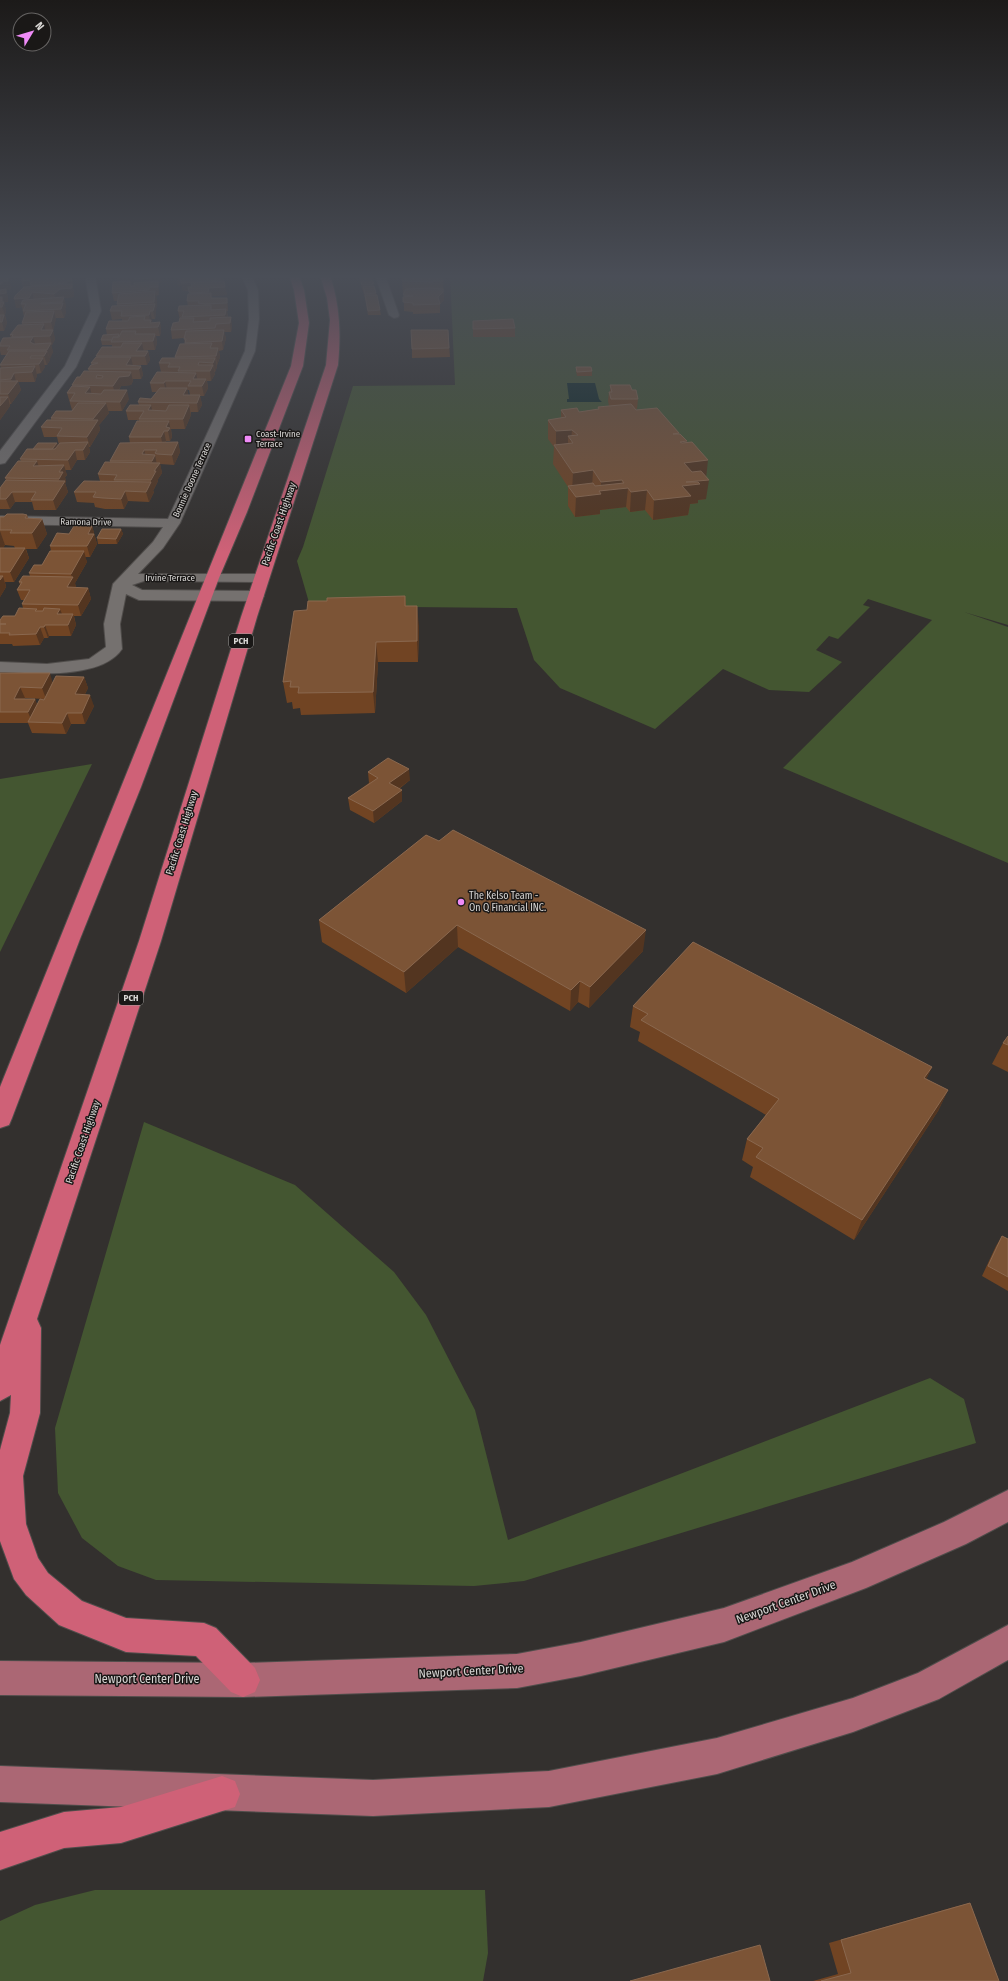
<svg xmlns="http://www.w3.org/2000/svg" width="1008" height="1981" font-family="'Fira Sans Condensed',sans-serif">
<style>
.green{fill:#445631}
.water{fill:#0a2626}
.lines{fill:none;stroke-linecap:round;stroke-linejoin:round}
.minor-casing{stroke:#504d4b;stroke-width:2}
.major-casing{stroke:#504d4b;stroke-width:2}
.highway-casing{stroke:#504d4b;stroke-width:2}
.minor{fill:#75716f;fill-rule:evenodd}
.major{fill:#ab6774;fill-rule:evenodd}
.highway{fill:#cf6177;fill-rule:evenodd}
.wall{fill:#714423;fill-rule:evenodd}
.shaded-wall{fill:#533520}
.building{fill:#7c5436;stroke:#8a684f;fill-rule:evenodd}
.poi-dot{fill:#ef8bf7;stroke:#1a1817;stroke-width:1.5}
.labels{text-anchor:middle;dominant-baseline:central;stroke-width:3;stroke-linejoin:round;paint-order:stroke}
.far-poi-label{font-size:9px;fill:#d8d6d4;stroke:#1a1817;text-anchor:start}
.far-street-label{font-size:9px;fill:#d8d6d4;stroke:#1a1817}
.shield{fill:#1a1817;stroke:#9f9d9b;stroke-width:1}
.shield-label{font-size:9px;font-weight:bold;fill:#d8d6d4}
.street-label{font-size:10px;fill:#d8d6d4;stroke:#1a1817}
.poi-label{font-size:10px;fill:#d8d6d4;stroke:#1a1817;text-anchor:start}
.near-street-label{font-size:12px;fill:#d8d6d4;stroke:#1a1817}
</style>
<rect width="100%" height="100%" fill="#33302e"/>
<g class="green">
<path d="M450,275H1008V625L964,612L1008,627V863L783,768L932,620L868,599L863,605L870,607L838,639L829,636L816,650L842,662L809,692L769,690L723,669L655,729L560,688L534,660L517,608L310,606L297,561L303,547L353,386L455,385Z"/>
<path d="M92,764L0,952V779Z"/>
<path d="M144,1122L295,1185L394,1272L426,1315L475,1410L508,1540L930,1378L964,1399L976,1443L524,1581L474,1586L156,1580L118,1566L82,1538L58,1493L55,1428Z"/>
<path d="M95,1890H485L488,1953L483,1981H0V1921L35,1905Z"/>
</g>
<path class="water" d="M567,383H595L599,399L602,402H567V399H569Z"/>
<g class="lines">
<defs>
<g id="minor">
<path d="M85,275H95L101,311L76,367L5,463L0,464V451L65,366L91,311Z"/>
<path d="M241,275H251L258,290L259,319L255,351L180,523L163,548L138,574H261L266,575L268,578L266,581L261,582L144,581L132,585L142,590L256,591L261,593L264,596L261,599L256,601L139,600L126,594L120,624L122,649C101,680 33,673 0,672V662L47,664L89,659L106,647L104,624L113,584L153,542L163,527L0,524V516L168,519L245,351L249,319L248,290Z"/>
<path d="M375,275H385L399,315L398,317L394,318L389,315Z"/>
</g>
<g id="major">
<path d="M1008,1490V1522L966,1544L866,1588L724,1642L581,1676L517,1688L243,1697L0,1695V1661L243,1663L517,1654L581,1642L724,1608L852,1562L944,1522Z"/>
<path d="M1008,1625V1660L939,1699L853,1732L717,1774L549,1807L373,1816L0,1802V1766L373,1780L549,1771L717,1738L853,1698L918,1673Z"/>
</g>
<g id="highway">
<path d="M289,275H299L304,290L309,323L303,366L247,512L219,578L141,787L80,939L12,1118L9,1125L0,1128V1087L291,366L299,323L294,290Z"/>
<path d="M320,275H330C340,306 341,333 338,365L257,617L161,941L37,1319L41,1328L40,1413L23,1476L26,1524L38,1558L48,1573L82,1601L126,1618L204,1623L216,1628L255,1668L260,1680L255,1692L243,1697L231,1692L196,1656L126,1652L59,1625L26,1595L14,1579L0,1541V1450L10,1413L11,1395L0,1401V1345L139,941L241,617L326,365L330,320L327,298Z"/>
<path d="M222,1776L235,1781L240,1794L235,1807L121,1843L64,1848L0,1870V1832L64,1812L121,1807Z"/>
</g>
</defs>
<use href="#minor" class="minor-casing"/>
<use href="#major" class="major-casing"/>
<use href="#highway" class="highway-casing"/>
<use href="#minor" class="minor"/>
<use href="#major" class="major"/>
<use href="#highway" class="highway"/>
</g>
<g class="wall">
<path d="M24,275H66V277L71,276L73,285H72L74,292V297L64,298L66,306L65,309L66,312L64,318H56L53,331L55,339L52,345H51L53,352L49,359L50,360L47,365H44L45,367L41,373L37,374V375L35,382H18L21,390L11,404H10V406L0,420V368H1L0,365L7,355H1L0,351V344L11,338L10,335L22,325V323L24,317L22,307L16,308L23,288L22,281L25,277Z"/>
<path d="M203,275H223V277L220,278L221,281L225,287L227,295L212,296V298H227L228,306V311H227L228,317L232,326L231,332H224L226,338L223,350L219,351L220,357L217,365V367L215,372H214L215,374L211,381H207L208,388L204,396H200L202,405L198,412H191V415L185,429H171L172,437L170,441H166V442H178L180,452L174,465L160,464L162,473L158,479V481L153,491L154,492L149,502L128,501L124,509H105L95,507L94,503L77,502L74,492L100,481L98,474L110,462V461L130,443L129,437L139,421V420H128L126,411L139,405L138,402L151,399L157,392H152L150,383L161,372L159,363L175,358V357L185,344L184,338L172,339L171,330L179,322L180,320L178,311L188,306L187,301L190,294L189,291H183L182,286H178ZM187,390H189L190,395H188Z"/>
<path d="M358,275H370L376,293L380,310L381,315H368L365,298Z"/>
<path d="M404,275H439L441,278H443L444,300L440,304V313L413,314V312L404,311V294H403L402,281Z"/>
<path d="M8,276L10,285L11,289L6,290L8,298V302H4L6,311L5,315L7,323L4,331H0V277Z"/>
<path d="M113,282H162L158,283L159,290V295L156,296L157,300L156,310V313L155,319H152L151,320L152,323L160,322L161,331L160,336H156L157,343L155,350H144L148,351L150,360L147,365H133V366H141L143,375L141,379H133V381L131,385L121,386L119,390L129,399L122,411H108L109,413L99,425L100,430L90,447H89L90,452L85,460H77L71,470H65L67,475L65,477L66,482L65,483L68,492L56,510H34L32,502H15L10,509H0V488L6,480L5,478L21,461L20,459L33,449L57,443L58,446L59,445L57,437H44L41,427L51,420V418L72,411V410L67,393L72,386V385L80,377L89,371L88,369L92,365L91,363L97,357L96,356L112,347V345H102L101,340L107,335L106,329L122,321V319L112,320L110,311L117,306V301H114L112,293Z"/>
<path d="M473,321L515,328V337H473Z"/>
<path d="M448,330L450,357L412,358V349Z"/>
<path d="M576,367L592,371V376H577L576,371Z"/>
<path d="M610,385L632,390L638,399L637,409H634L636,410L679,434L687,441V443L706,477V499L698,500V503L690,504L688,515L653,520L645,510L630,512L626,507L600,510V514L575,517L568,506V487L553,464L554,447L548,439V420L561,418V410L579,412L598,409V407L609,406L608,401L609,392H610Z"/>
<path d="M27,515L28,518L42,519L47,534L37,549H26L29,558L14,582H5L6,587L0,597V517ZM5,545L14,546L15,548H3Z"/>
<path d="M92,526L97,544L90,557H85L87,562L75,583L76,588H88L91,599L81,616H74L76,625L71,636H49L48,638H44L40,645L13,646L12,644H0V620L15,616L23,608L22,604L24,600H21L17,590L20,585L19,582L30,576L29,573L42,565L51,551L50,546L69,534Z"/>
<path d="M121,529L123,534L117,544H98L97,538Z"/>
<path d="M405,596L406,606L419,626L418,662H378L375,713L301,715L300,708L293,709L292,702L287,703L283,682L327,601Z"/>
<path d="M0,673L53,682L84,677L88,688L85,694L94,706L85,724H71L66,734L32,733L28,723H0ZM25,698L44,699L37,705L35,699H24Z"/>
<path d="M368,772L410,780L399,789L402,801L374,823L350,810L348,798L369,783Z"/>
<path d="M426,835L643,951L589,1008L578,1002L570,1011L458,947L406,993L322,942L319,920Z"/>
<path d="M633,1006L932,1067L926,1079L948,1090L938,1111L854,1240L750,1177L753,1167L742,1160L747,1139L766,1115L638,1041L640,1032L630,1027Z"/>
<path d="M1008,1036V1072L992,1064L1003,1043Z"/>
<path d="M1002,1236L1008,1239V1291L982,1276L996,1246Z"/>
<path d="M970,1903L999,1981H813L838,1974L829,1943L954,1907Z"/>
</g>
<g class="shaded-wall">
<path d="M46,275L48,285L67,281L70,277L74,292V297L64,298L66,306L65,309L66,312L64,318L61,309L63,305L62,302H56L54,294L24,290L22,281L46,279Z"/>
<path d="M122,275H161L162,282L158,283L159,290V295L158,287L136,285H131L132,289L119,286L117,278Z"/>
<path d="M192,275L221,280L222,287H225L227,295L212,296V302L194,301L192,293L208,289L183,291L182,286H178L176,278Z"/>
<path d="M207,275H223V277L208,279Z"/>
<path d="M8,276L10,285L11,289L6,290L8,298V302H4L6,311L5,315L2,307H0V284L2,281Z"/>
<path d="M374,284V288L363,286L362,289V285Z"/>
<path d="M155,291L157,300L156,310V313L155,319L153,311L155,304L154,302Z"/>
<path d="M32,292L34,300L26,304H21L22,307L16,308L14,299Z"/>
<path d="M443,292L444,300L439,304L438,297Z"/>
<path d="M227,298L228,306V311L227,303Z"/>
<path d="M226,309L228,318L227,324L225,315Z"/>
<path d="M54,311L56,319L53,331L51,322Z"/>
<path d="M150,311L152,319L153,328H151L149,315Z"/>
<path d="M4,315L7,323L4,331L2,322Z"/>
<path d="M231,317L232,326L231,332L230,323Z"/>
<path d="M160,322L161,331L160,336L158,327Z"/>
<path d="M44,324L46,333L41,330Z"/>
<path d="M53,330L55,339L52,345L50,336Z"/>
<path d="M224,330L226,338L223,350L222,341Z"/>
<path d="M155,334L157,343L155,350L153,341Z"/>
<path d="M33,337L36,346L30,342Z"/>
<path d="M51,343L53,352L50,359L47,350Z"/>
<path d="M142,343L144,352L136,351Z"/>
<path d="M218,348L220,357L217,365L216,356Z"/>
<path d="M47,351L50,360L47,365L44,356Z"/>
<path d="M148,351L150,360L147,365L145,356Z"/>
<path d="M131,357L133,366L126,365Z"/>
<path d="M43,358L45,367L41,373L39,364Z"/>
<path d="M215,358L217,367L215,372L213,363Z"/>
<path d="M213,365L215,374L211,381L210,371Z"/>
<path d="M35,366L37,375L35,382L32,372Z"/>
<path d="M141,366L143,375L141,379L139,369Z"/>
<path d="M131,372L133,381L131,385L121,386L115,395L113,386L119,377Z"/>
<path d="M14,373L16,382L18,381L21,390L11,404L8,394L14,387L11,379Z"/>
<path d="M196,373L198,382L193,379Z"/>
<path d="M206,379L208,388L204,396L202,386Z"/>
<path d="M165,381L167,390L166,392L164,383Z"/>
<path d="M90,387L92,396L85,393Z"/>
<path d="M187,388L189,397L183,395Z"/>
<path d="M127,390L129,399L122,411L120,402Z"/>
<path d="M200,395L202,405L198,412L197,403Z"/>
<path d="M8,397L10,406L0,420V406Z"/>
<path d="M106,403L109,413L99,425L100,430L90,447L87,437L95,425L93,419Z"/>
<path d="M151,405L153,414L148,410Z"/>
<path d="M189,405L191,415L185,429L183,419Z"/>
<path d="M169,421L172,437L170,441L168,431L166,427Z"/>
<path d="M572,430L571,441L568,436V448H556V431Z"/>
<path d="M164,431L166,441L163,447L161,437Z"/>
<path d="M687,441L685,460L680,442Z"/>
<path d="M88,442L90,452L85,460L83,450Z"/>
<path d="M178,442L180,452L174,465L172,455Z"/>
<path d="M57,443L58,448L53,455L52,450Z"/>
<path d="M75,450L77,460L71,470L68,460Z"/>
<path d="M144,450L147,459L142,454Z"/>
<path d="M155,455L157,465L154,471L152,461Z"/>
<path d="M708,460L706,479L682,482L684,463Z"/>
<path d="M37,461L40,471L33,466Z"/>
<path d="M160,463L162,473L158,479V481L153,491L154,492L149,502L146,492L151,482V480L154,471Z"/>
<path d="M64,465L67,475L65,477L66,482L65,483L68,492L56,510L53,500L61,487L59,479V472Z"/>
<path d="M593,470L592,489L572,492L573,473Z"/>
<path d="M622,480L621,489L628,488L626,507L600,510V514L575,517L576,497L601,491V482Z"/>
<path d="M709,480L706,499L698,500V503L690,504L688,515L653,520L654,500L682,486L686,482Z"/>
<path d="M647,490L645,510L630,512L631,492Z"/>
<path d="M125,491L128,501L124,509L121,499Z"/>
<path d="M12,492L15,502L10,509L6,499Z"/>
<path d="M42,519L47,534L37,549L32,533Z"/>
<path d="M92,526L97,544L90,557L87,546L88,534Z"/>
<path d="M121,529L123,534L117,544L116,539Z"/>
<path d="M0,531L5,545L0,553Z"/>
<path d="M25,548L29,558L14,582L10,572Z"/>
<path d="M84,551L87,562L75,583L76,588L67,587L72,578L71,574Z"/>
<path d="M3,576L6,587L0,597V580Z"/>
<path d="M88,588L91,599L81,616L78,605Z"/>
<path d="M417,606L419,626L418,662L417,641Z"/>
<path d="M60,609L64,619L57,614Z"/>
<path d="M73,614L76,625L71,636L68,625Z"/>
<path d="M45,625L49,636L48,638L44,627Z"/>
<path d="M40,627L44,638L40,645L36,634Z"/>
<path d="M376,642L378,662L375,713L373,692Z"/>
<path d="M50,673L53,684L46,699L42,688Z"/>
<path d="M84,677L88,688L79,705L75,694Z"/>
<path d="M20,687L25,698L18,710L14,699Z"/>
<path d="M90,695L94,706L85,724L82,713Z"/>
<path d="M35,699L39,710L32,722L28,712Z"/>
<path d="M67,713L71,724L66,734L62,723Z"/>
<path d="M409,769L410,780L390,795L389,783Z"/>
<path d="M402,790V801L374,823L373,811Z"/>
<path d="M457,925L458,947L406,993L404,972Z"/>
<path d="M646,930L643,951L589,1008L590,987Z"/>
<path d="M580,981L578,1002L570,1011L571,990Z"/>
<path d="M932,1067L922,1088L924,1078Z"/>
<path d="M948,1090L938,1111L854,1240L862,1220Z"/>
</g>
<g class="building">
<path d="M46,275V279L70,277V281H67V283L31,286L30,280L22,281V277Z"/>
<path d="M116,275H150V278L135,279L134,277L117,278Z"/>
<path d="M176,275H219L221,280L181,283L180,277L176,278Z"/>
<path d="M359,275H370L374,284L362,285Z"/>
<path d="M409,275H439L441,278H443V281H432V282L402,281L404,276H413Z"/>
<path d="M8,276V281H2V284H0V277Z"/>
<path d="M71,276L72,281H71L70,277L52,279V278Z"/>
<path d="M130,281V286H134V283L158,281V287H149V290L112,293L113,282Z"/>
<path d="M224,281L225,287L208,288L209,292L192,293L189,292L188,287H192L191,283Z"/>
<path d="M72,284V288L60,289L54,294L32,292L29,298L14,299L15,296L24,287Z"/>
<path d="M363,286H374L376,293L365,294Z"/>
<path d="M431,288L443,289V292L438,297L440,304L413,305V303L403,302V297L413,296L403,295L406,289Z"/>
<path d="M6,289V293L0,294V290Z"/>
<path d="M155,291L154,302L117,304L119,294Z"/>
<path d="M211,293V298H227V303L205,304L198,303L199,301H187L188,294Z"/>
<path d="M365,295H377L380,310L368,311Z"/>
<rect x="0" y="297" width="2" height="4"/>
<path d="M64,297L62,302L41,303V304L63,303L61,309L23,311L26,304H21L23,300Z"/>
<path d="M0,302H4L2,307H0Z"/>
<path d="M155,304L153,311H150L149,315L124,316H121L122,311H110L112,306Z"/>
<path d="M211,305V310L226,309L225,315L182,317L184,311H178L179,306Z"/>
<path d="M54,311L51,322L22,323L26,312Z"/>
<path d="M0,315H4L2,322H0Z"/>
<path d="M145,316L144,320H151L150,323L160,322L158,327L106,329L109,321H128L130,317Z"/>
<path d="M231,317L230,323L216,324L215,328L171,330L173,323L179,322L180,318H194L193,322L210,321V318Z"/>
<path d="M513,319L515,328L473,329V321Z"/>
<path d="M44,324L41,330H53L50,336L12,337L13,334L10,335L18,325Z"/>
<path d="M224,330L222,341L185,343L186,339H184L186,331Z"/>
<path d="M411,330H448L449,348L412,349Z"/>
<path d="M122,331H136L135,334H155L153,341L111,342L113,337H119Z"/>
<path d="M119,334L118,337H113L112,340H101L103,335Z"/>
<path d="M33,337L30,342L34,344L51,343L47,350H7L10,346H0V344L3,338Z"/>
<path d="M123,343H142L136,351H148L145,356H96L102,347H121Z"/>
<path d="M212,343L210,348H218L216,356L175,357L180,344Z"/>
<path d="M9,351H47L44,356H31L30,358H43L39,364L0,365Z"/>
<path d="M96,357H131L126,365L141,366L139,369H88L91,365L98,363H91Z"/>
<path d="M162,358H215L213,363L199,362L198,365H213L210,371H178L180,367H168L170,363H159Z"/>
<path d="M35,366L32,372L14,373L11,379L0,380V368Z"/>
<path d="M576,367H591L592,371L577,372Z"/>
<path d="M84,371L131,372L129,376L119,377L113,386L72,385L77,377H80ZM97,375L103,376L102,378H96Z"/>
<path d="M157,372L196,373L193,379H206L202,386H188L191,381H165L164,383H150Z"/>
<path d="M0,381H18L8,394H0Z"/>
<path d="M610,385H630L632,390H636L638,399H611L609,392H612Z"/>
<path d="M72,386L90,387L85,393L101,394L104,390H127L120,402L70,401L75,393H67Z"/>
<path d="M160,388H187L183,395H200L197,403L138,402L140,398L151,399Z"/>
<path d="M0,397H8L0,406Z"/>
<path d="M78,403H106L93,419L51,418L56,411H72Z"/>
<path d="M631,404L636,410L657,408L679,433L673,434H680L687,441L680,442L682,443L692,442L708,460L684,463L692,472L701,471L709,480L686,482H698L700,484L682,486L691,496L654,500L647,490L631,492L628,488L599,491L601,494L576,497L568,486L593,483L595,486L624,483L622,480L601,482L593,470L573,473L554,445L573,443L568,436L578,435L572,430L556,431L548,420L566,417L561,410L577,408L579,412L599,409L598,407Z"/>
<path d="M130,405H151L148,410L166,411L169,405H189L183,419H139L144,411H126Z"/>
<path d="M47,420H98L87,437L57,436L62,428L41,427Z"/>
<path d="M137,421H169L166,427L170,428L168,431H164L161,437H129Z"/>
<path d="M88,442L83,450H75L68,460L20,459L27,449H55L60,443Z"/>
<path d="M178,442L172,455L157,454L155,453L157,450H144L142,454L155,455L152,461H110L120,443Z"/>
<path d="M38,443H57L52,449H33Z"/>
<path d="M18,461H37L33,466L64,465L59,472H63L59,479L5,478Z"/>
<path d="M105,462L160,463L154,471H156L151,480H114L117,475L98,474Z"/>
<path d="M6,480L65,481L53,500H31L36,492H12L6,499H0V488Z"/>
<path d="M84,481L151,482L146,492L125,491L121,499L103,498L93,497L96,492H74Z"/>
<path d="M7,514H23L27,515L25,518L42,519L32,533H10L12,530H0V517H4Z"/>
<path d="M74,526H92L88,534H94L87,546H50L57,533L69,534Z"/>
<path d="M102,529H121L116,539L97,538Z"/>
<path d="M0,548H25L10,572H0Z"/>
<path d="M50,551H84L71,574L29,573L34,565H42Z"/>
<path d="M0,576H3L0,580Z"/>
<path d="M23,576L73,577L67,587L88,588L78,605L22,604L30,590H17L22,582H19Z"/>
<path d="M405,596V606H417V641L376,642L373,692L298,693L299,687H290L291,681L283,682L294,611L307,610L308,601H327V598Z"/>
<path d="M19,608L37,609L35,611H43L44,608L60,609L57,614H73L68,625H45L44,627H40L36,634L9,635L10,633H0V624H6H0V620L3,616H15Z"/>
<path d="M0,673H50L42,688L20,687L14,699H35L28,712H0Z"/>
<path d="M56,676L84,677L75,694L90,695L82,713H67L62,723L28,722L40,699L44,700Z"/>
<path d="M388,758L409,769L389,783L402,790L373,811L348,798L378,778L368,772Z"/>
<path d="M453,830L646,930L590,987L580,981L571,990L457,925L404,972L319,920L426,835L439,841Z"/>
<path d="M693,942L932,1067L924,1078L948,1090L862,1220L756,1157L763,1148L747,1139L779,1099L641,1020L648,1014L633,1006Z"/>
<path d="M1008,1036V1045L1003,1043Z"/>
<path d="M1002,1236L1008,1239V1277L988,1266Z"/>
<path d="M970,1903L999,1981H821L851,1973L841,1940Z"/>
<path d="M760,1945L770,1981H630Z"/>
</g>
<linearGradient id="sky" x2="0" y2="1"><stop stop-color="#1c1a19"/><stop offset="0.5" stop-color="#4a4e57"/><stop offset="1" stop-color="#4a4e57" stop-opacity="0"/></linearGradient>
<rect width="1008" height="553" fill="url(#sky)"/>
<g class="poi-dot">
<rect x="244" y="435" width="8" height="8" rx="2"/>
<circle cx="461" cy="902" r="4"/>
</g>
<g class="labels">
<g class="far-poi-label">
<text x="256" y="434">Coast-Irvine<tspan x="256" dy="10">Terrace</tspan></text>
</g>
<g class="far-street-label">
<text transform="translate(192 480) rotate(-66)">Bonnie Doone Terrace</text>
<text transform="translate(86 522) rotate(1)">Ramona Drive</text>
<text x="170" y="578">Irvine Terrace</text>
</g>
<g class="shield">
<rect x="229" y="634" width="24" height="14" rx="3"/>
<rect x="119" y="991" width="24" height="14" rx="3"/>
</g>
<g class="shield-label">
<text x="241" y="641">PCH</text>
<text x="131" y="998">PCH</text>
</g>
<g class="street-label">
<text transform="translate(279 524) rotate(-71)">Pacific Coast Highway</text>
<text transform="translate(182 833) rotate(-73)">Pacific Coast Highway</text>
<text transform="translate(83 1142) rotate(-71)">Pacific Coast Highway</text>
</g>
<g class="poi-label">
<text x="469" y="896">The Kelso Team -<tspan x="469" dy="12">On Q Financial INC.</tspan></text>
</g>
<g class="near-street-label">
<text transform="translate(786 1602) rotate(-20)">Newport Center Drive</text>
<text transform="translate(471 1671) rotate(-3)">Newport Center Drive</text>
<text x="147" y="1679">Newport Center Drive</text>
</g>
</g>
<g transform="translate(32 32) rotate(52)"><circle r="19" fill="#1a1817" stroke="#666463"/>
<path d="M0-3L7 15L0 10L-7 15Z" fill="#ef8bf7"/>
<text y="-6" font-size="11" font-weight="bold" text-anchor="middle" fill="#d8d6d4">N</text>
</g>
</svg>
